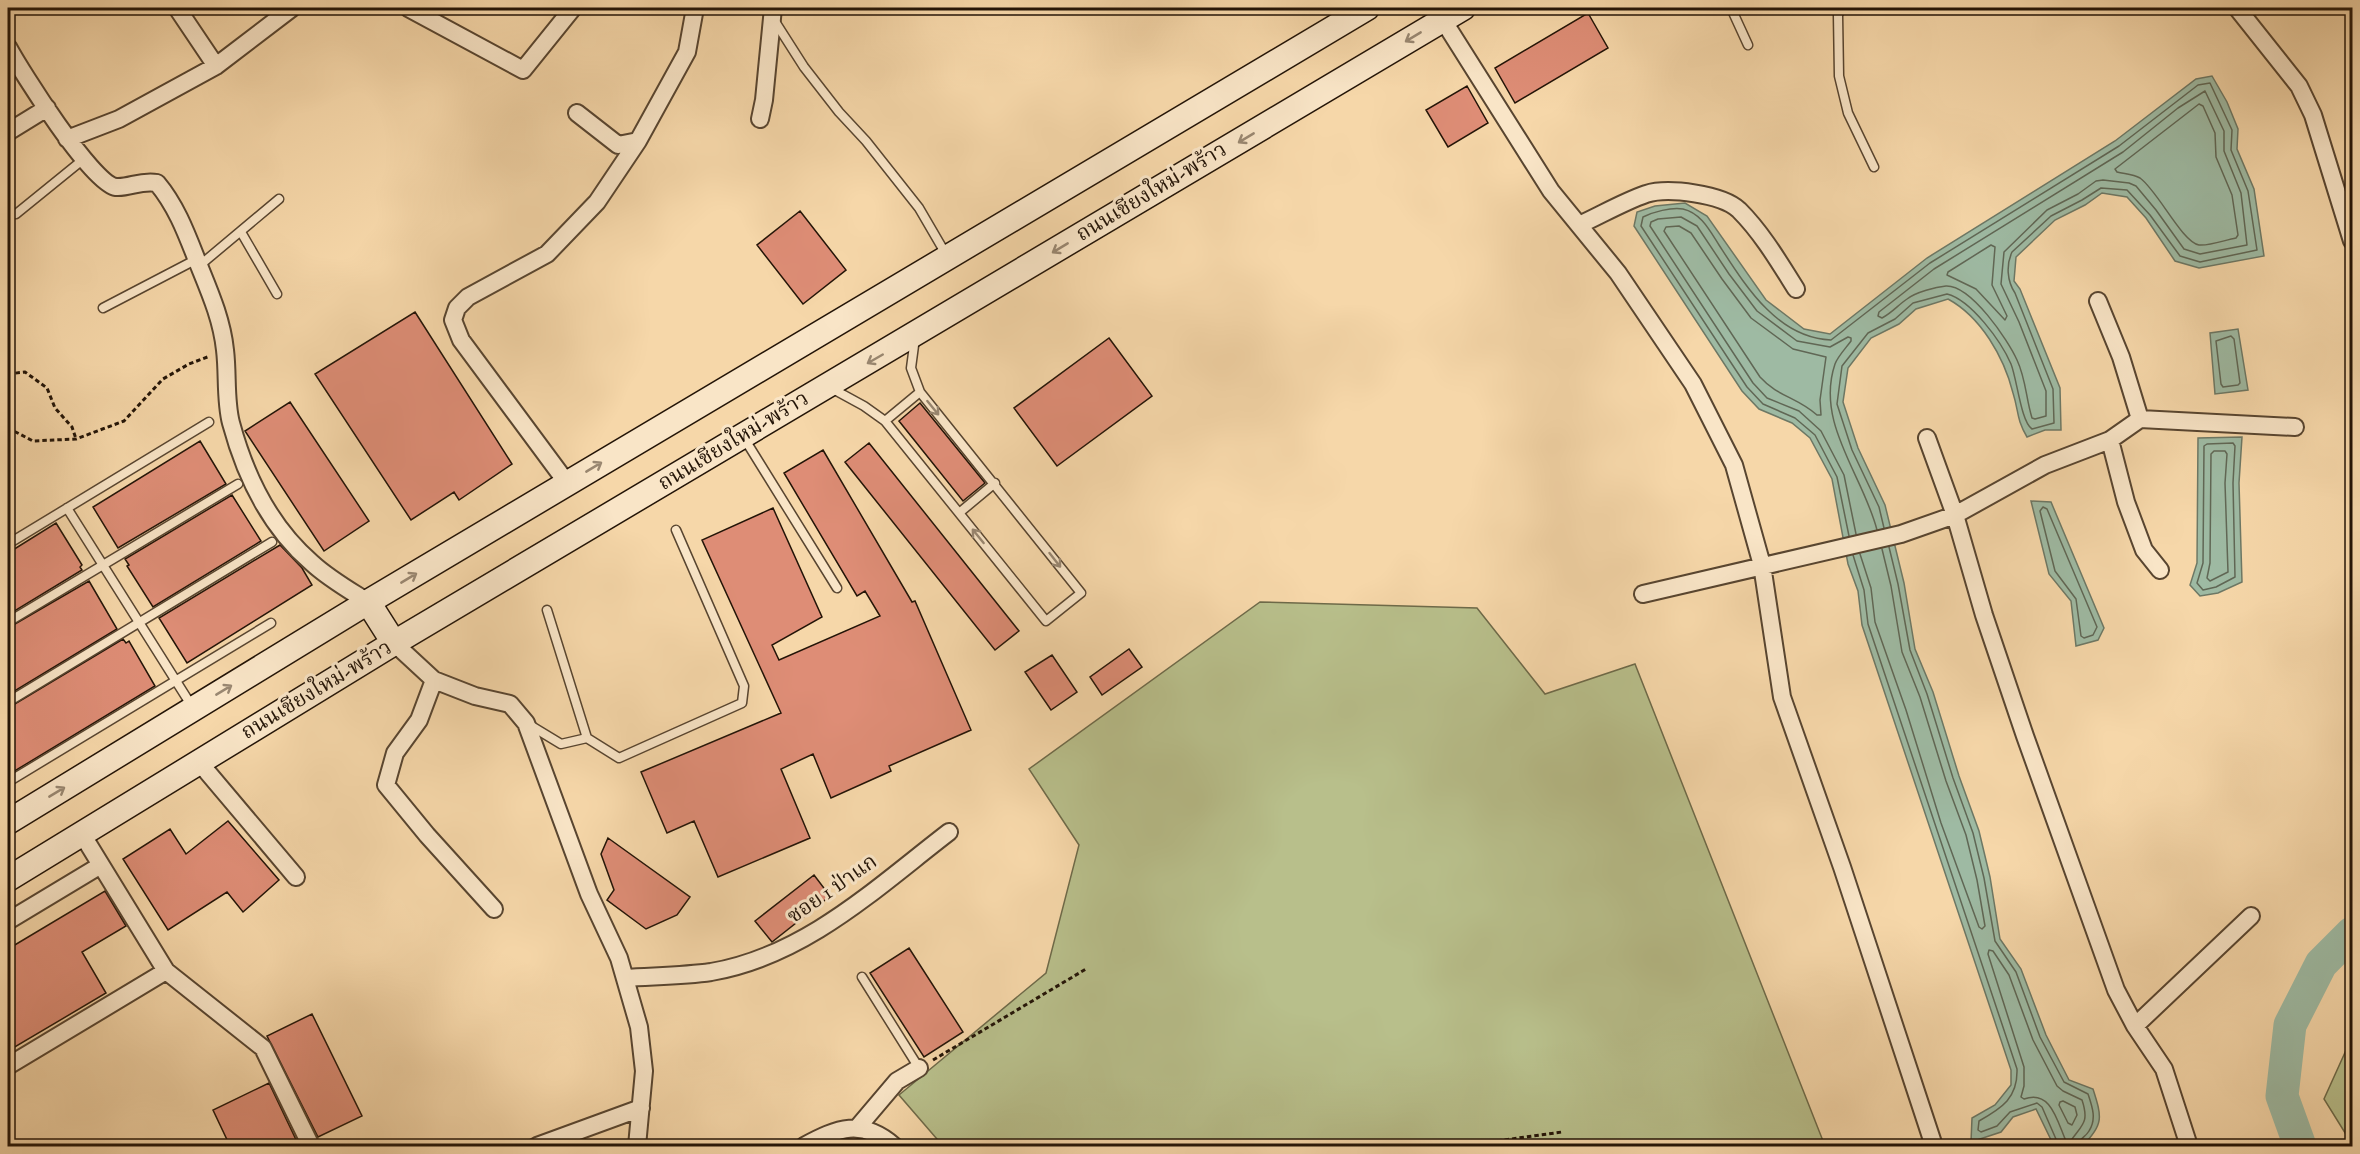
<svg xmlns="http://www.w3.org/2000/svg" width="2360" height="1154" font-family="'Sorts Mill Goudy','Noto Serif Thai',serif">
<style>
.green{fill:#b8bf8b;stroke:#6e6a49;stroke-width:1.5}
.water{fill:#9ebaa3;stroke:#6d7865;stroke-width:1.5}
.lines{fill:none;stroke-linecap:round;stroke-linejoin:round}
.shore{stroke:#606755;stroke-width:1.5}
.river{stroke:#9ebaa3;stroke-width:33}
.building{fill:#de8d76;stroke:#231407;stroke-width:1.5}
.lane-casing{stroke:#584530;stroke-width:11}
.street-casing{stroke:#584530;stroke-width:20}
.secondary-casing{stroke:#231407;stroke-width:27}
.path{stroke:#231407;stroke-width:3;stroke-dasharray:4.5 3;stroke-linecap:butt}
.lane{stroke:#f9e5c7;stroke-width:8}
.street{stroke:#f9e5c7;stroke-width:16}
.secondary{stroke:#f9e5c7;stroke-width:24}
.oneway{stroke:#998771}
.labels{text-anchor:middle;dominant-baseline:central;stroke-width:6;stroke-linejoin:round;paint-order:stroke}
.street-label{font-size:21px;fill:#231407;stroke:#f9e5c7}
</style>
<rect width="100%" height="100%" fill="#f6d7a9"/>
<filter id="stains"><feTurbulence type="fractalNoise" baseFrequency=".00333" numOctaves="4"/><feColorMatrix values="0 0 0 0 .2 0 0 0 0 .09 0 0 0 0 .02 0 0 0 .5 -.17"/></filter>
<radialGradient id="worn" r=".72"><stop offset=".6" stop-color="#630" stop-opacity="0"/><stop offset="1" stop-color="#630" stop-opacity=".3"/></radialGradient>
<path class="green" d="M1260 602 1477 608 1545 694 1635 664 1825 1146H943L899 1095 1046 973 1079 845 1029 769Z
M2352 1037V1144L2324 1099Z"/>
<path class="water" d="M2212 76 2227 102 2238 129 2237 149 2254 189 2264 256 2199 268 2175 261 2146 218 2127 197 2102 193 2085 205 2055 220 2016 257 2014 281 2020 289 2060 388 2061 430H2045L2027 437C2016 418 2019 412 2013 393 2004 357 1981 317 1948 299L1916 309 1899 324 1871 338 1848 368 1843 402 1858 448 1885 505 1904 583 1915 649 1933 692 1959 776 1979 831 1990 877 2000 939 2021 969 2046 1035 2069 1080 2093 1089C2102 1117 2104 1125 2082 1146H2054L2036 1109 2013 1117 2001 1132 1971 1142 1972 1118 1995 1105 2011 1085V1070L1862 625 1858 591 1848 564 1832 479 1810 438 1792 423 1759 409 1742 391 1634 226 1637 212 1655 206 1685 203 1707 216 1766 300 1804 329 1830 334 1927 258 2115 141 2196 79Z
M2238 329 2248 390 2215 394 2210 333Z
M2242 437 2239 483 2242 582 2218 593 2200 596 2190 585 2197 563 2198 438Z
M2031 501 2051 502 2104 628 2098 640 2076 646 2071 601 2049 574Z"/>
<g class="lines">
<path class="shore" d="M2205 91 2224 131V151L2241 193 2247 245 2200 254 2184 249 2156 210 2136 186 2129 183 2103 180 2096 181 2078 194 2047 210 2004 252 2001 284 2019 322 2046 391V416L2035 419 2032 418C2026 399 2026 379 2017 360 2008 340 1971 285 1946 286 1936 287 1916 292 1907 299 1898 305 1892 313 1882 318L1878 316 1879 312 1934 269 2123 152 2178 108Z
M2199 104 2203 106 2215 133 2216 157 2232 195 2238 235 2236 238C2225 240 2210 246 2199 245 2182 242 2158 191 2140 178 2133 174 2125 174 2117 172L2115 169Z
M1679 226 1691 233 1722 279 1751 318 1793 349 1826 357 1820 400 1821 415H1817C1797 397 1778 397 1760 377L1664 231 1666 227Z
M1991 245 1995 247 1992 285 2007 316 2005 320 1976 289 1947 275 1948 272Z
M2231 336 2234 339 2240 383 2238 385 2223 387 2221 384 2216 341Z
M2233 443 2235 446 2233 483 2235 577 2216 587 2203 590 2197 583 2203 563 2204 446 2207 444Z
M2214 451H2225L2227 454 2225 483 2228 572 2210 581 2207 578 2210 563 2211 454Z
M2043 507 2047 509 2097 627 2093 635 2084 638 2081 636 2076 599 2055 571 2040 511Z
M1856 534 1844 475 1821 431 1799 411 1767 398 1753 383 1650 226 1651 222 1658 219 1681 217 1697 226 1729 274 1757 311 1797 341 1830 347 1848 337 1851 338V341C1846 348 1838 356 1835 364 1815 423 1863 475 1877 530
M1849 536 1837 477 1815 435 1795 418 1763 404 1747 387 1641 226 1643 217C1653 212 1671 207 1683 209 1701 213 1710 231 1719 245 1745 285 1777 338 1831 340L1930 263 2119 146 2198 85 2210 83 2232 130 2231 150 2248 191 2257 250 2200 262 2180 256 2150 215 2127 190 2101 188 2082 200 2051 216 2012 252C2006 265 2007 281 2015 293L2053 389 2054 423 2032 429C2021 422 2017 379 2011 364 2001 341 1971 300 1947 294L1913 303 1895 319 1868 333 1842 366 1837 404 1852 450 1879 507 1884 528
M1889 547 1898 584 1910 650 1927 694 1953 778 1973 833 1984 878 1995 941 2016 972 2040 1037 2064 1082 2088 1094C2092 1106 2097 1119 2089 1131 2085 1138 2079 1138 2078 1146
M1860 554 1871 588 1875 622 1906 710 1941 823 1979 927 1982 929 1985 926 1977 880 1966 835 1946 781 1920 697 1902 652 1891 586 1882 549
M1853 555 1864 590 1868 624 2017 1069C2018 1098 2002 1108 1979 1121L1978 1130 1981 1132 1997 1126 2010 1112 2037 1103 2042 1107 2059 1146
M1989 950 1993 951 2009 975 2033 1040 2057 1086 2063 1091 2082 1100C2090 1124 2081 1125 2070 1142L2066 1141C2057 1121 2051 1089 2024 1099L2021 1097 2024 1086V1067L1988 954Z
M2060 1102 2063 1101 2075 1107 2077 1115 2072 1125 2068 1123 2059 1105Z"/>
<path class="river" d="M2300 1146 2282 1096 2290 1025 2321 964 2352 933"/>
</g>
<path class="building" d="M1588 13 1608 48 1515 103 1495 68Z
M1467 86 1488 123 1448 147 1426 110Z
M800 211 846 270 803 304 757 245Z
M415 312 512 464 459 500 454 492 411 520 315 374Z
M1109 338 1152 396 1057 466 1014 408Z
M290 402 369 521 324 551 245 431Z
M920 403 985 483 963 501 899 421Z
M200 441 226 484 118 548 93 507Z
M869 443 1019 631 995 650 845 462Z
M823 450 912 602 915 601 971 730 889 766 891 771 831 798 813 754 781 769 810 838 718 877 694 821 667 833 641 772 781 713 702 540 773 508 822 617 772 645 779 660 880 616 865 591 857 596 784 473Z
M232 495 261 541 153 607 127 566 129 565 125 559Z
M56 523 82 565 80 567 82 570 8 615V553Z
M280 545 302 568 312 585 187 663 159 618Z
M89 581 117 629 8 695V628Z
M123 639 126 643 129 641 155 686 13 772 8 763V708Z
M1129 649 1142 667 1102 695 1090 677Z
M1052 655 1077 692 1051 710 1025 672Z
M228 821 279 880 243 912 227 892 168 930 123 859 170 829 186 854Z
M608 838 690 897 677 915 646 929 607 900 614 890 601 854Z
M814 875 830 896 772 942 755 921Z
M105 891 126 926 82 952 106 993 8 1051V949Z
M909 948 963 1032 924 1057 870 973Z
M312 1014 362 1116 318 1137 267 1036Z
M269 1083 299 1146H230L213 1110Z"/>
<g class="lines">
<g class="lane-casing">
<path id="lane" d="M1731 8 1748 45
M1841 8 1838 15 1839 76 1848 113 1874 167
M774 20 804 67 839 112 866 141 919 208 947 256
M16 214 85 158
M241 232 277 294
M199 266 279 199
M103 308 197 259
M831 388 864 406 885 421 1046 621 1081 593 920 392 911 368 915 338
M885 421 920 392
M744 438 837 588
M67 508 193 708
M959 513 995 483
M8 544 209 422
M547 610 587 738
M8 622 238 484
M8 702 272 542
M528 724 561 744 587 738 619 758 742 703 744 686 676 530
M8 782 271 623
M862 977 919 1068"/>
</g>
<g class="street-casing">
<path id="street" d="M177 8 216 66
M408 8 523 70 573 8
M2237 8 2299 86 2313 115 2352 241
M1443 20 1551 191 1618 273 1693 384 1734 465 1762 565 1782 697 1842 867 1934 1146
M8 47C21 71 92 184 116 187 130 188 140 180 157 183 178 208 188 238 200 268 211 295 222 321 225 350 228 374 225 400 231 423 245 475 270 527 312 563 328 578 349 590 368 602
M577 113 618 145 638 141 687 52 695 8
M760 119 764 100 773 8
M8 132 47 108
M67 139 119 119 216 66 292 8
M1579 225C1601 215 1623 202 1646 194 1668 187 1722 194 1739 210 1762 233 1779 262 1796 289
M2098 301 2121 357 2140 419
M1927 438 1955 515 1984 615 2025 736 2116 990 2135 1026 2164 1069 2189 1146
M2110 440 2126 502 2144 550 2160 570
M567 483 461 340 453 320 457 308 468 297 547 254 597 202 638 141
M1643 594 1901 534 1955 515 2045 465 2110 440 2140 419 2295 427
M394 643 434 680 475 696 510 704 526 723 589 894 619 958 639 1027 644 1071 637 1146
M434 680 419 720 395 753 386 785 427 835 494 909
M199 762 296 877
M82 834 166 971 263 1048 311 1146
M8 921 101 865
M625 978C653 976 683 976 711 972 805 956 876 888 949 832
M2135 1026 2251 916
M8 1066 166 971
M858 1127 897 1081 919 1068
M537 1146 641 1108
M804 1146C837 1128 862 1118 894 1146"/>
</g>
<g class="secondary-casing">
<path id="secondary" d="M368 602 394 643
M8 822 368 602 1367 8
M8 879 394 643 1463 8"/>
</g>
<path class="path" d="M8 374 25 372 47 388 55 408 72 427 76 439
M8 428 33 441 76 439 124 421 163 379 189 364 210 356
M933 1060 1086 969
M1460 1146 1562 1132"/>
<use href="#lane" class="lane"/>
<use href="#street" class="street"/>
<use href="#secondary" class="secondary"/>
</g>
<defs><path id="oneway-shaft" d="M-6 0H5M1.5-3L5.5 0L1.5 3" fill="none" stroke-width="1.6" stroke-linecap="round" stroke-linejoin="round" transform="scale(1.5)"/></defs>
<g class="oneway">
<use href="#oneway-shaft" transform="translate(1413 37) rotate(149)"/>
<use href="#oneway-shaft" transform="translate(1246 138) rotate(149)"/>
<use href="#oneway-shaft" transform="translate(1060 248) rotate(149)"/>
<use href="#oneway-shaft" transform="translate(875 359) rotate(150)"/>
<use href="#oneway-shaft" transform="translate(933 408) rotate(51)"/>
<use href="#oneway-shaft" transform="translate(594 467) rotate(-31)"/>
<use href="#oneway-shaft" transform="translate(978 536) rotate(-129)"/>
<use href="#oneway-shaft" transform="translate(1055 560) rotate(52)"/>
<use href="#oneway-shaft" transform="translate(409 578) rotate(-31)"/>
<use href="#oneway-shaft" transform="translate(224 690) rotate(-31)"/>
<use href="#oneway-shaft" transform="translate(57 792) rotate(-31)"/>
</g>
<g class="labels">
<g class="street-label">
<text transform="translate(1152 193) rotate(-31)">ถนนเชียงใหม่-พร้าว</text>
<text transform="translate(734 442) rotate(-31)">ถนนเชียงใหม่-พร้าว</text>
<text transform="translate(317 691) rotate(-31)">ถนนเชียงใหม่-พร้าว</text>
<text transform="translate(833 890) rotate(-35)">ซอย 1 ป่าแก</text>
</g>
</g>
<rect width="2360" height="1154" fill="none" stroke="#f6d7a9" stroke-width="30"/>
<rect x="9" y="9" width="2342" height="1136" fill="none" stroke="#231407" stroke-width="3"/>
<rect x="15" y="15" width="2330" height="1124" fill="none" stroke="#231407" stroke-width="1.5"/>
<rect width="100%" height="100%" filter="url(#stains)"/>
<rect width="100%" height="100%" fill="url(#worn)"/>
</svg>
